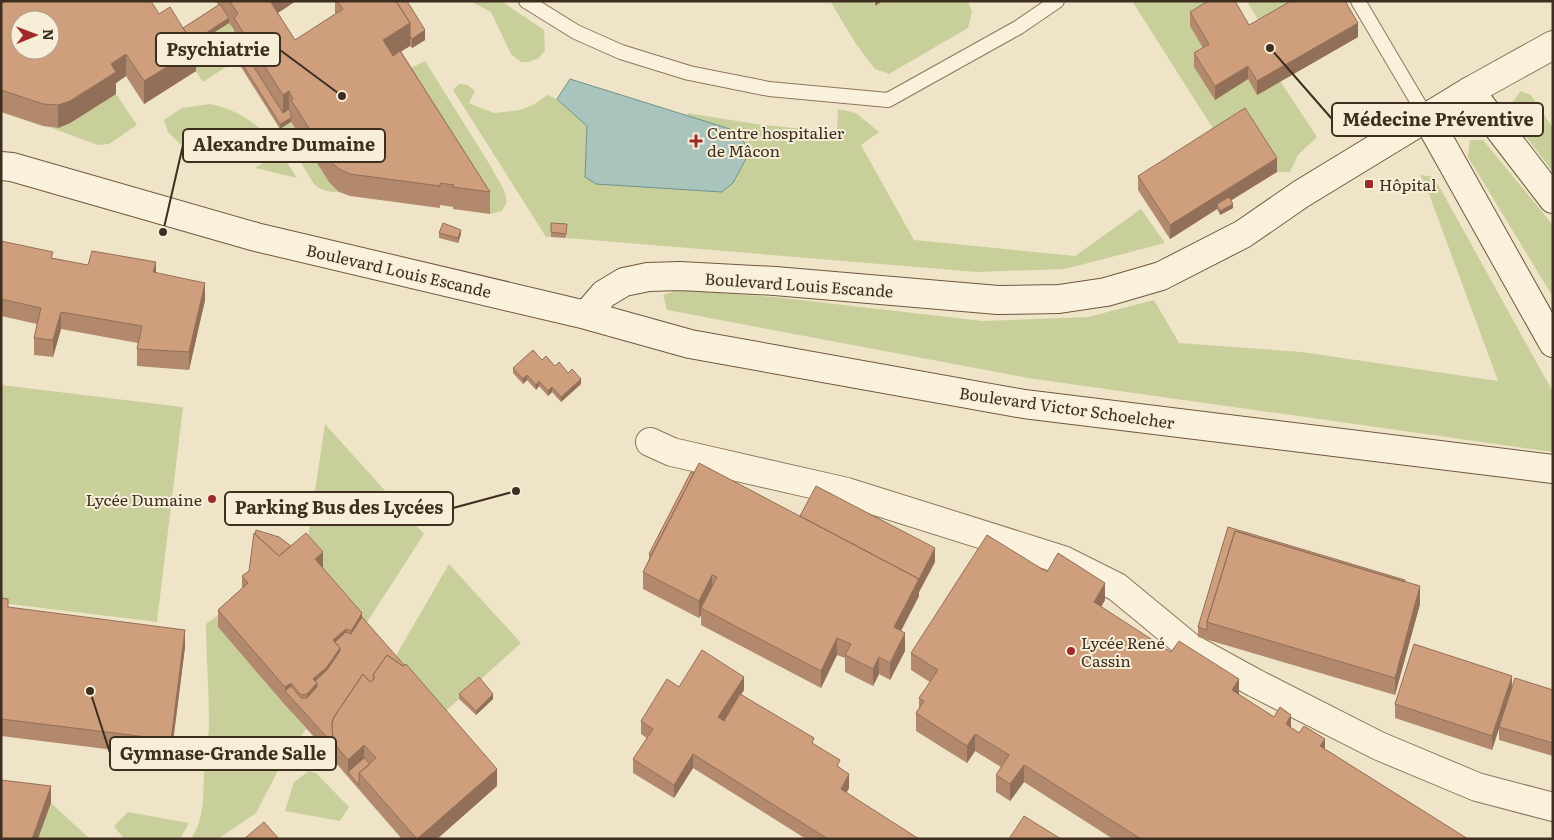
<svg xmlns="http://www.w3.org/2000/svg" width="1554" height="840" font-family="Literata,serif">
<style>
.green{fill:#c9cf9b}
.water{fill:#a9c4bc;stroke:#6f938a}
.lines{fill:none;stroke-linecap:round;stroke-linejoin:round}
.lane-casing{stroke:#8d765c;stroke-width:16}
.street-casing{stroke:#8d765c;stroke-width:30}
.secondary-casing{stroke:#6f573f;stroke-width:30}
.lane{stroke:#faf1dc;stroke-width:14}
.street{stroke:#faf1dc;stroke-width:28}
.secondary{stroke:#faf1dc;stroke-width:28}
.wall{fill:#b2896c}
.shaded-wall{fill:#916f58}
.building{fill:#cf9f7d;stroke:#916f58;fill-rule:evenodd}
.poi-dot{fill:#9e2a2b;stroke:#f7eed8;stroke-width:2}
.labels{text-anchor:middle;dominant-baseline:central;stroke-width:4;stroke-linejoin:round;paint-order:stroke}
.poi-label{font-size:16px;fill:#3d2e20;stroke:#f7eed8;text-anchor:start}
.street-label{font-size:16px;fill:#3d2e20;stroke:#f7eed8}
.leader{fill:none;stroke:#3d2e20;stroke-width:2}
.callout-dot{fill:#3d2e20;stroke:#f7eed8;stroke-width:2}
.callout{fill:#f7eed8;stroke:#3d2e20;stroke-width:2}
.callout-label{font-size:18px;text-anchor:middle;font-weight:bold;fill:#3d2e20}
</style>
<rect width="100%" height="100%" fill="#f0e4c8"/>
<path class="green" d="M470 1H501L544 30 545 50 539 58 529 62H521L511 54 491 12Z
M830 1H872L875 6 883 1H968L972 12 968 28 889 74 875 69 856 44Z
M1132 1H1226L1209 58 1215 100 1248 79 1257 94 1280 81 1317 137 1298 155 1290 172H1277L1245 122 1219 138Z
M1247 1H1314L1264 30Z
M229 23 237 36 217 50 226 67 203 82 183 52Z
M425 61 490 165 504 190 507 202 502 211 490 214 400 73Z
M459 84 467 85 475 91 469 103 494 113 520 110 535 104 547 95 557 99 587 126 585 177 733 183 749 153C737 126 715 125 689 117L687 113 763 125 837 132 838 109 856 113 879 132 861 145 914 240 1075 256 1141 209 1165 243 1065 269 977 272 567 238V229L551 228V237H546L453 90Z
M1521 91 1531 95 1553 128V172L1514 121 1511 104Z
M116 94 137 125 109 144 98 145 49 127 58 128Z
M210 104C236 109 254 122 273 140L267 151 252 158 231 163 199 156 183 147 168 132 164 120 182 108Z
M291 123 339 192C328 192 322 191 314 184L280 129Z
M1470 140H1483L1553 225V297L1468 157Z
M280 152 297 178 255 168Z
M1420 175 1434 177 1553 392V452L1028 378 667 310 663 295 678 290 774 297 983 321 1088 317 1154 300 1179 343 1302 352 1498 381 1426 186Z
M1 385 183 407 157 622 1 603Z
M325 424 424 534 362 630 306 550Z
M449 564 521 643 438 718 391 664Z
M225 610 218 627 306 729 282 763 256 813 218 839H191C206 817 203 790 204 765 205 751 209 737 209 723 209 690 206 657 206 624Z
M309 771 316 773 349 807 340 821 285 811 294 782Z
M51 803 90 839H38Z
M128 812 189 823 180 839H124L114 826Z"/>
<path class="water" d="M570 79 730 129 744 142 749 153 733 183 722 192 596 184 585 177 587 126 557 99Z"/>
<g class="lines">
<g class="lane-casing">
<path id="lane" d="M526 1 576 32 621 52 689 73 769 89 888 100 1019 27 1057 1
M1358 1 1427 118"/>
</g>
<g class="street-casing">
<path id="street" d="M1470 91 1553 45
M650 442 672 452 847 492 1063 560 1117 587 1191 648 1255 683 1379 746 1477 787 1553 807"/>
</g>
<g class="secondary-casing">
<path id="secondary" d="M1427 118 1553 343
M1 166 12 167 256 237 586 315 604 294 624 282 648 277 680 276 775 281 998 300 1059 299 1106 292 1161 276 1243 234 1301 194 1470 91 1553 199
M586 315 690 344 1024 404 1553 469"/>
</g>
<use href="#lane" class="lane"/>
<use href="#street" class="street"/>
<use href="#secondary" class="secondary"/>
</g>
<path class="wall" d="M216 1H296L278 13 295 40 335 14V1H407L425 40 412 48 410 46 401 51 490 192V214L453 209V207L440 205V208L350 196 339 192 329 182 291 122 280 129 226 43V38L234 36V30L229 23 194 45 196 71 144 104 126 76 116 83V94L70 123 58 128 43 126 1 112V4L159 14 183 28 218 5Z
M1190 12 1249 25 1358 37 1257 95 1248 79 1215 100 1194 67V53L1203 48 1190 26Z
M1277 172 1231 200 1233 208 1220 215 1217 209 1170 239 1138 190V176Z
M551 223 567 229 566 238 551 237Z
M439 233 461 234 458 243 439 238Z
M1 241 53 258 88 265 156 273 205 300 189 370 137 366V349L138 343 61 329 53 357 34 355V338L37 324 1 316Z
M555 366 568 373 581 384 561 402 552 392 548 396 539 386 536 390 527 380 523 384 513 373V368Z
M800 516 935 562 919 592V596L901 631 905 651 890 680 879 674 873 686 845 672V658L837 655 821 688 701 625V615L699 618 643 589V572L649 559V554Z
M1228 527 1405 582 1420 604 1395 695 1198 637V627Z
M255 534 291 546 323 568 497 786 437 839H402L348 777 337 764 336 761 285 705 218 627V610L242 588V576L249 571Z
M1047 572 1105 600 1101 607 1171 652 1468 839H1113L1024 782 1010 801 996 792V775L1001 767 975 751 967 763 916 731V713L919 708V698L930 682 911 670V653Z
M1 598 8 607 185 647 171 757 1 736Z
M679 687 744 690 741 694 814 744 840 768 849 788 846 793 919 839H806L693 768 674 798 633 773V759L647 738 641 734V721Z
M1512 687 1553 690V756L1499 740V728L1492 750 1395 718V704Z
M459 694 493 699 476 715 459 699Z"/>
<path class="shaded-wall" d="M268 1H296L268 19Z
M875 1H883L875 6Z
M229 18V23L183 52V47Z
M410 23V46L383 63V40Z
M1358 23V37L1257 95V81Z
M425 30V40L412 48V39Z
M196 49V71L144 104V81Z
M126 54V76L116 83V94L70 123 58 128V105L111 64Z
M1248 66V79L1215 100V86Z
M289 91V113L283 118V95Z
M291 118V122L280 129V124Z
M1277 158V172L1219 208 1217 204V209L1170 239V225Z
M1233 204V208L1220 215V211Z
M461 230V234L458 243V238Z
M156 262V280L153 272Z
M205 283V300L189 370V352Z
M61 312V329L53 357V340Z
M527 375V380L523 384V379Z
M581 379V384L561 402V397Z
M539 381V386L536 390V385Z
M552 387V392L548 396V391Z
M935 548V562L919 592V596L894 644V627Z
M323 552V569L315 559Z
M712 575V592L701 608V615L699 618V601Z
M1105 583V600L1094 619V602Z
M1420 586V604L1395 695V678Z
M362 613V630L351 648V631Z
M346 629V646L307 712V694L313 679 333 640Z
M185 630V647L171 757V740Z
M905 633V651L890 680V663Z
M837 638V655L821 688V671Z
M879 657V674L873 686V669Z
M1512 676V689L1492 750V736Z
M744 677V690L718 730V717Z
M1239 679V696L1232 690Z
M291 683V697L285 691V687Z
M493 694V699L476 715V711Z
M1291 715V732L1286 724Z
M975 734V751L967 763V746Z
M1325 739V756L1320 746Z
M364 745V763L348 772V760Z
M693 754V768L674 798V785Z
M1024 765V782L1010 801V784Z
M497 769V786L437 839H417Z
M849 774V788L841 803V789Z
M51 786V803L38 839H32Z"/>
<path class="building" d="M6 1H151L159 14 170 7 196 49 144 81 126 54 111 64 116 72 70 101 58 105 43 104 1 90V4ZM20 20H50V50H20Z
M230 1H270L295 40 343 9 337 1H396L410 23 383 40 393 56 400 51 490 192 453 187 454 185 440 183V186L350 174 339 169 329 160 291 100 293 99 289 91 283 95 234 18 238 14Z
M396 1H407L425 30 412 39 410 36V23Z
M1208 1H1235L1249 25 1291 1H1345L1358 23 1257 81 1248 66 1215 86 1194 53 1209 44 1190 12Z
M220 4 229 18 192 42 183 28Z
M233 34 283 113 289 109 291 113V118L280 124 226 38Z
M1245 108 1277 158 1170 225 1138 176Z
M1229 197 1233 204 1220 211 1217 204Z
M443 223 461 230 458 238 439 233Z
M551 223 567 224 566 234 551 232Z
M1 241 53 252 51 258 88 265 92 251 156 262 153 272 205 283 189 352 137 349 142 326 61 312 53 340 34 338 41 308 1 299Z
M533 350 542 360 546 356 555 366 559 362 568 373 572 369 581 379 561 397 552 387 548 391 539 381 536 385 527 375 523 379 513 368Z
M699 463 919 579 894 627 905 633 890 663 879 657 873 669 845 655 851 644 837 638 821 671 701 608 717 577 712 575 699 601 643 572Z
M691 472 694 473 651 555 649 554Z
M816 486 935 548 918 581 919 579 800 516Z
M1228 527 1405 580V582L1235 531 1207 622V630L1198 627Z
M256 530 279 537 291 546 279 556 255 534Z
M1235 531 1420 586 1395 678 1207 622Z
M254 533 279 556 306 533 323 552 315 559 362 613 351 631 346 629 333 640 340 648 327 667 313 679 317 683 307 694 301 695 291 683 285 687 218 610 248 583 242 576 249 571Z
M987 535 1047 572 1058 553 1105 583 1094 602 1171 652 1179 641 1239 679 1232 690 1274 717 1280 707 1291 715 1286 724 1299 733 1304 726 1325 739 1320 746 1468 839H1141L1024 765 1010 784 996 775 1009 755 975 734 967 746 916 713 924 701 919 698 938 670 911 653Z
M1 598 8 599V607L185 630 171 740 1 719Z
M362 617 404 665 403 666 387 655 373 675 374 679 370 682 363 674 334 717 332 723 333 744 285 691 291 686 301 698H307L317 687V683L315 681 327 670 340 651V648L335 642 346 632 351 634Z
M1414 644 1512 676 1492 736 1395 704Z
M702 650 744 677 718 717 724 721 740 694 814 738 812 743 840 760 837 766 849 774 841 789 919 839H828L693 754 674 785 633 759 653 729 641 721 667 679 679 687Z
M387 655 403 666 406 664 497 769 417 839 359 773 376 758 364 745 348 760 337 747 333 738 332 723 334 717 363 674 370 682 375 677 373 675Z
M479 677 493 694 476 711 459 694Z
M1515 678 1553 690V743L1499 727Z
M364 758 370 764 359 773V785L348 772Z
M1 780 51 786 32 839H1Z
M1024 816 1061 839H1009Z
M264 822 279 839H244Z"/>
<g class="poi-dot">
<path d="M693.5 133.5h5v5h5v5h-5v5h-5v-5h-5v-5h5z"/>
<rect x="1364" y="179" width="10" height="10" rx="2.5"/>
<circle cx="212" cy="499" r="5"/>
<circle cx="1071" cy="651" r="5"/>
</g>
<g class="labels">
<g class="poi-label">
<text x="707" y="132">Centre hospitalier<tspan x="707" dy="18">de Mâcon</tspan></text>
<text x="1379" y="184">Hôpital</text>
<text x="202" y="499" text-anchor="end">Lycée Dumaine</text>
<text x="1081" y="642">Lycée René<tspan x="1081" dy="18">Cassin</tspan></text>
</g>
<g class="street-label">
<text transform="translate(399 270) rotate(13)">Boulevard Louis Escande</text>
<text transform="translate(799 284) rotate(4)">Boulevard Louis Escande</text>
<text transform="translate(1067 407) rotate(8)">Boulevard Victor Schoelcher</text>
</g>
</g>
<path class="leader" d="M342 96L280 50M1270 48L1332 119M163 232L183 145M516 491L453 508M90 691L110 753"/>
<g class="callout-dot">
<circle cx="342" cy="96" r="5"/>
<circle cx="1270" cy="48" r="5"/>
<circle cx="163" cy="232" r="5"/>
<circle cx="516" cy="491" r="5"/>
<circle cx="90" cy="691" r="5"/>
</g>
<g class="callout">
<rect x="156" y="33" width="124" height="33" rx="5"/>
<rect x="1332" y="103" width="211" height="33" rx="5"/>
<rect x="183" y="129" width="202" height="33" rx="5"/>
<rect x="225" y="492" width="228" height="33" rx="5"/>
<rect x="110" y="737" width="226" height="33" rx="5"/>
</g>
<g class="callout-label">
<text x="218" y="56">Psychiatrie</text>
<text x="1438" y="126">Médecine Préventive</text>
<text x="284" y="151">Alexandre Dumaine</text>
<text x="339" y="514">Parking Bus des Lycées</text>
<text x="223" y="760">Gymnase-Grande Salle</text>
</g>
<rect width="1554" height="840" fill="none" stroke="#3d2e20" stroke-width="5"/>
<g transform="translate(35 35) rotate(89)"><circle r="24" fill="#f7eed8" stroke="#ada18e"/>
<path d="M0-4L9 19L0 12L-9 19Z" fill="#9e2a2b"/>
<text y="-8" font-size="14" font-weight="bold" text-anchor="middle" fill="#3d2e20">N</text>
</g>
</svg>
